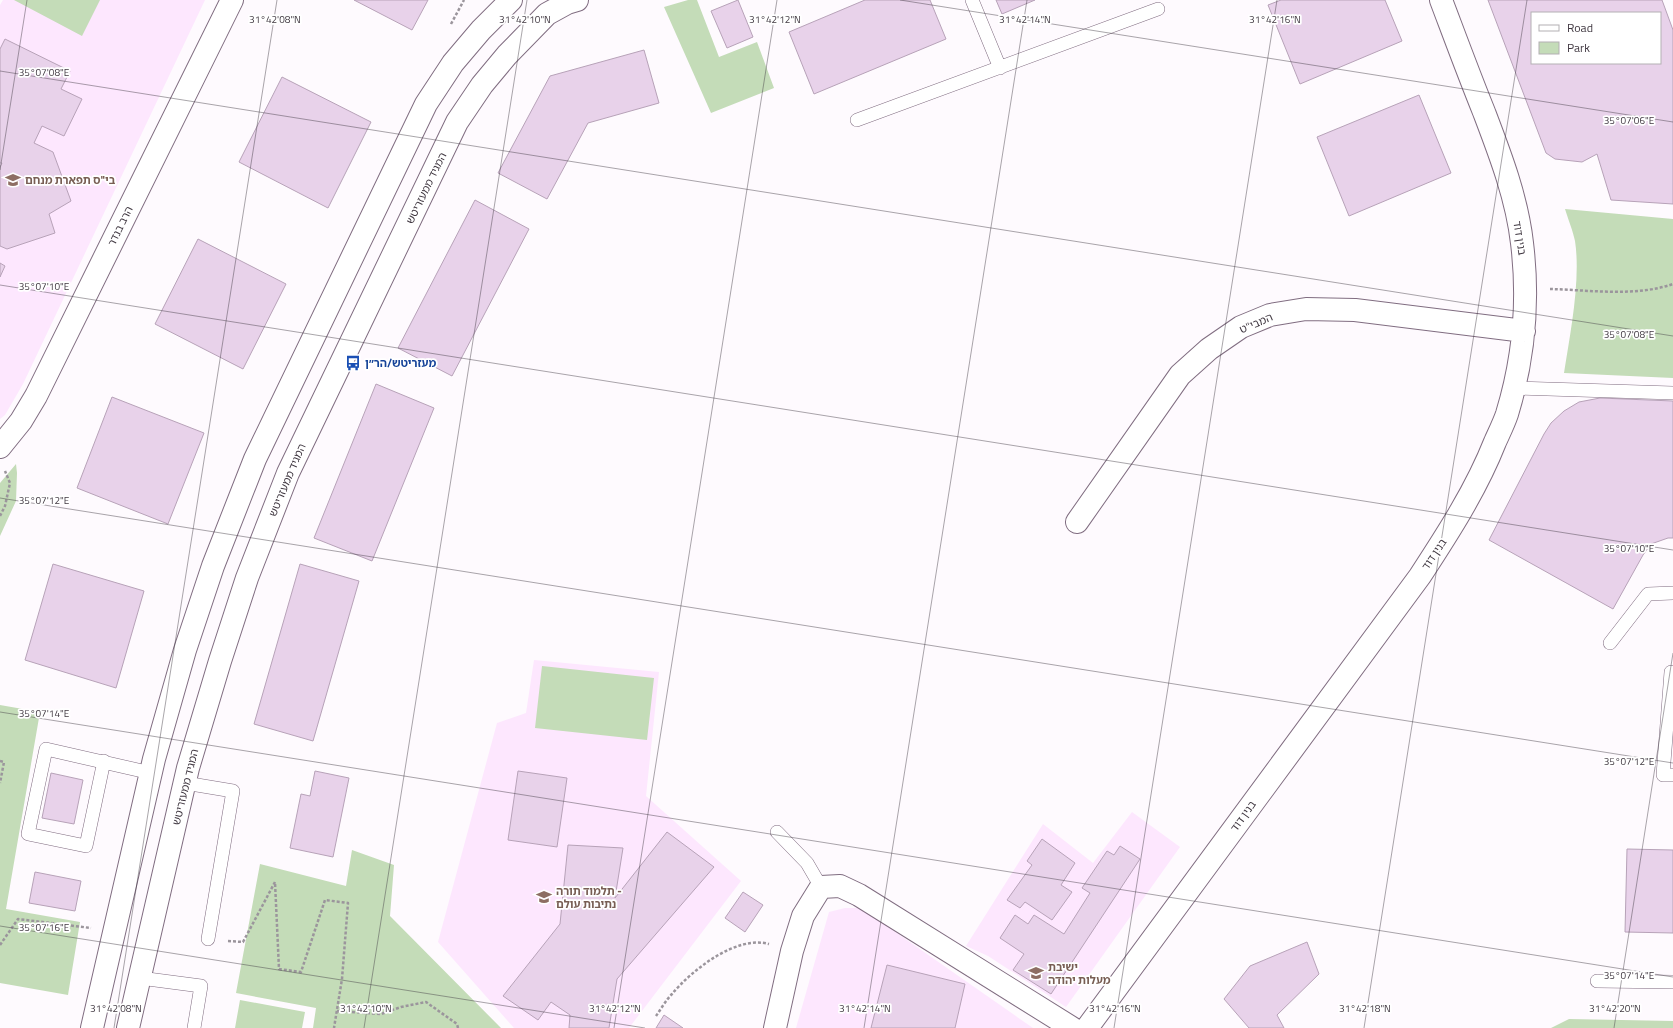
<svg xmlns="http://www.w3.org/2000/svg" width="1673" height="1028" font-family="'Titillium Web','Noto Sans Hebrew',sans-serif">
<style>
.built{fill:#fde7fe}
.green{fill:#c4dcb8}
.building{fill:#e8d2ea;stroke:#b7a2b8;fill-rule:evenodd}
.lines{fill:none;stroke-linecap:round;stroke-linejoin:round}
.service-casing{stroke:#806d81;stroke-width:14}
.minor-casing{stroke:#806d81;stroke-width:24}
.tertiary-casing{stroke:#806d81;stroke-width:24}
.path{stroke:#9b959c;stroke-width:2.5;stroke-dasharray:3 2;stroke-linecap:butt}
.service{stroke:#fff;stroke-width:13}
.minor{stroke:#fff;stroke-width:22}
.tertiary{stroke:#fff;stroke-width:22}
.ticks{fill:none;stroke:#413942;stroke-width:1;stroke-opacity:0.45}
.labels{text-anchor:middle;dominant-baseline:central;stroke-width:3.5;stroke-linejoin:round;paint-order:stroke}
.education-label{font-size:11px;font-weight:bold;fill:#785e54;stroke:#fff;text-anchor:start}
.street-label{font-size:11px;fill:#413942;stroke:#fff}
.transit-label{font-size:11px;font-weight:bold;fill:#164399;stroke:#fff;text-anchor:start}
.ticks-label{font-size:10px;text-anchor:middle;fill:#413942;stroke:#fff;stroke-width:3.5;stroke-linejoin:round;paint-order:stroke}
</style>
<rect width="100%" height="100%" fill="#fefafe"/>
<path class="built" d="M3 0H205L23 384 5 415 0 419V5Z
M534 660 659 672 646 796 741 881 629 1028H514L438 942 497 723 526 713Z
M1132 812 1180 847 1066 1007 988 956 966 946 1043 824 1093 863Z
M845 908H861L1033 1028H796L829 912Z"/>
<path class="green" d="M14 0H100L82 36Z
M688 0H697L719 57 757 42 774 88 711 113 664 7Z
M1565 209 1673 219V378L1564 373C1570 334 1581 280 1575 241 1573 231 1568 219 1565 209Z
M16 464 17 473 16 501 0 536V483Z
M542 666 654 678 647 740 535 728Z
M0 705 40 712 6 909 80 922 68 995 0 983Z
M352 850 394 865 390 916 501 1028H313L316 1008 236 993 260 864 346 886Z
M240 1000 305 1012 302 1028H235Z
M1569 1019 1673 1021V1028H1551Z"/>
<path class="building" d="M354 0H428L412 30Z
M738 0 753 37 727 48 711 11Z
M865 0H930L946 39 814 94 789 32Z
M996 0H1035L1002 14Z
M1281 0H1385L1402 41 1300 84 1268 5Z
M1488 0H1662L1673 30V204L1611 200 1597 154 1582 162 1555 159 1546 153ZM1532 13H1660V63H1532Z
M5 39 70 71 61 89 82 99 64 136 42 126 34 143 53 152 71 201 49 214 55 233 7 249 0 246V167L2 163H0V49Z
M644 50 659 103 588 123 547 199 498 173 550 76Z
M282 77 371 122 328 208 239 162Z
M1419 95 1451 173 1349 216 1317 137Z
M475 200 529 229 452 376 398 348Z
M198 239 286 284 243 369 155 324Z
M0 263 5 266 0 277Z
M376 384 434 408 372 561 314 538Z
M112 397 204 433 168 524 77 488Z
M1600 398 1673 401V538H1668L1651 544 1643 555 1613 609 1489 540 1544 434 1551 423 1564 411 1579 402Z
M53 564 144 591 116 688 25 660Z
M300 564 359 581 313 741 254 724Z
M315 771 349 778 333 857 290 848 301 794 310 796Z
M518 771 567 778 557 847 508 840Z
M51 773 83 780 74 824 42 818Z
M667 832 714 867 617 979 609 1028H569L570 1015 551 1002 538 1020 503 996 560 924 568 845 623 848 615 898Z
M1042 839 1075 863 1061 885 1072 892 1052 920 1025 902 1020 908 1007 900 1032 865 1027 861Z
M1120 846 1140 859 1051 994 1013 970 1024 954 1000 938 1015 915 1028 924 1034 915 1064 934 1090 893 1082 888 1107 851 1114 855Z
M1627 849 1673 850V933L1625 932Z
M35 872 81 881 75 911 29 903Z
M743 892 763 905 745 932 725 918Z
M1307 942 1319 974 1277 1015 1284 1028H1249L1224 999 1250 966Z
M887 965 965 984 955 1028H871Z
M664 1015 683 1028H656Z"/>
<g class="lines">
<g class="service-casing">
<path id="service" d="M972 0 1000 68
M857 120 1158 9
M1514 388 1673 393
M1610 643 1648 594 1673 593
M1671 672 1663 775H1673
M104 761 86 846 28 834 46 749 151 773
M185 783 233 791 208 939
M777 832 807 863 821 887
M140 978 201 986 194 1028
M1597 981 1673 982"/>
</g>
<g class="minor-casing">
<path id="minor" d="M0 447 21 421 36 396 232 0
M1077 522 1180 375 1209 349 1241 327 1270 315 1306 309 1355 310 1524 331
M775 1028 792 951 803 916 821 887 840 886 859 895 1072 1028
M1087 1028 1420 576C1448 533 1476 490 1495 442 1499 433 1504 423 1507 414 1524 358 1529 300 1522 243 1517 198 1500 154 1484 112 1469 75 1455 37 1441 0"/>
</g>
<g class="tertiary-casing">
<path id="tertiary" d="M92 1028 154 759 185 650 213 566 255 459 426 104 453 63 481 30 511 0
M128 1028 188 768 220 661 247 578 288 473 457 122 482 85 507 55 547 14 567 3 577 0"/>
</g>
<path class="path" d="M451 24 464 0
M1550 289C1589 290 1636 297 1673 284
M0 516 5 506 10 483 5 471
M0 761 4 762 0 783
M228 941 243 942 275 882 279 969 301 972 325 900 348 903 342 979 334 1028
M0 945 18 919 91 928
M337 1011 381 1014 401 1007 426 1002 457 1024 458 1028
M656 1016C661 1009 666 1000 672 994 692 970 736 935 769 944"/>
<use href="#service" class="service"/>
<use href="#minor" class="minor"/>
<use href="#tertiary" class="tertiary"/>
</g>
<path class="ticks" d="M900 0 1673 122M0 71 1673 336M0 170 27 0M0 285 1673 550M0 498 1673 763M0 712 1673 977M0 926 645 1028M114 1028 277 0M364 1028 527 0M614 1028 777 0M864 1028 1027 0M1114 1028 1277 0M1364 1028 1527 0M1614 1028 1673 653"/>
<defs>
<g id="school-bare" transform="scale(1.2)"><path d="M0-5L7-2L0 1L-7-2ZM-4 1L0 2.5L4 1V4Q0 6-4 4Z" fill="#8d6e63" stroke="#fff" stroke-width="2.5" paint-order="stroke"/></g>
<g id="bus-bare" transform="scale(1.2)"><path d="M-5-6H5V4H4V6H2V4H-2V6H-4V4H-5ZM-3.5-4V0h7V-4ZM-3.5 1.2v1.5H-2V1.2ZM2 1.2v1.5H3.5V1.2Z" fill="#1a4fb4" stroke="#fff" stroke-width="2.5" paint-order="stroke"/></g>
</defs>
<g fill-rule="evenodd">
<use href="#school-bare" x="13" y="180"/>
<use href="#bus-bare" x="353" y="363"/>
<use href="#school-bare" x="544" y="897"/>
<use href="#school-bare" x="1036" y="973"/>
</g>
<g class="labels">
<g class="education-label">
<text x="25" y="180">בי"ס תפארת מנחם</text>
<text x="556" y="891">תלמוד תורה -<tspan x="556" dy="13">נתיבות עולם</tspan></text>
<text x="1048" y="967">ישיבת<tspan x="1048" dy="13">מעלות יהודה</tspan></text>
</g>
<g class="street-label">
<text transform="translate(426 188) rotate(-64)">המגיד ממעזריטש</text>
<text transform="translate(120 226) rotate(-64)">הרב בנדר</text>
<text transform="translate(1520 238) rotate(81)">בנין דוד</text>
<text transform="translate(1256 323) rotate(-23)">המבי"ט</text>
<text transform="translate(287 480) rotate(-67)">המגיד ממעזריטש</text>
<text transform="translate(1434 554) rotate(-56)">בנין דוד</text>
<text transform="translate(185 787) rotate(-76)">המגיד ממעזריטש</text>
<text transform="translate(1243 816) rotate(-54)">בנין דוד</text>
</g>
<g class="transit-label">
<text x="365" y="363">מעזריטש/הר״ן</text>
</g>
</g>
<g class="ticks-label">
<text x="275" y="23">31°42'08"N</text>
<text x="525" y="23">31°42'10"N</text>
<text x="775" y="23">31°42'12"N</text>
<text x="1025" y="23">31°42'14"N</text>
<text x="1275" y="23">31°42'16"N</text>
<text x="44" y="76">35°07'08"E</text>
<text x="1629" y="124">35°07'06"E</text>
<text x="44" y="290">35°07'10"E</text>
<text x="1629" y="338">35°07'08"E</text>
<text x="44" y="504">35°07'12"E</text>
<text x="1629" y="552">35°07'10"E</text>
<text x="44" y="717">35°07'14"E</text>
<text x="1629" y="765">35°07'12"E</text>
<text x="44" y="931">35°07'16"E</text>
<text x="1629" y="979">35°07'14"E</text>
<text x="116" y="1012">31°42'08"N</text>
<text x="366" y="1012">31°42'10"N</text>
<text x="615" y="1012">31°42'12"N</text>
<text x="865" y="1012">31°42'14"N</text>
<text x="1115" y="1012">31°42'16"N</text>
<text x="1365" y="1012">31°42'18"N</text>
<text x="1615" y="1012">31°42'20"N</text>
</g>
<rect x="1531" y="12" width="130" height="52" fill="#ffffff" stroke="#b3b0b3"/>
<rect x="1539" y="25" width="20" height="6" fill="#ffffff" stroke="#b3b0b3"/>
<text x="1567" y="32" font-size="12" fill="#413942">Road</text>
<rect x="1539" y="42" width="20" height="12" fill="#c4dcb8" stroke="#b3b0b3"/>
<text x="1567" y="52" font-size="12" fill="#413942">Park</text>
</svg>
